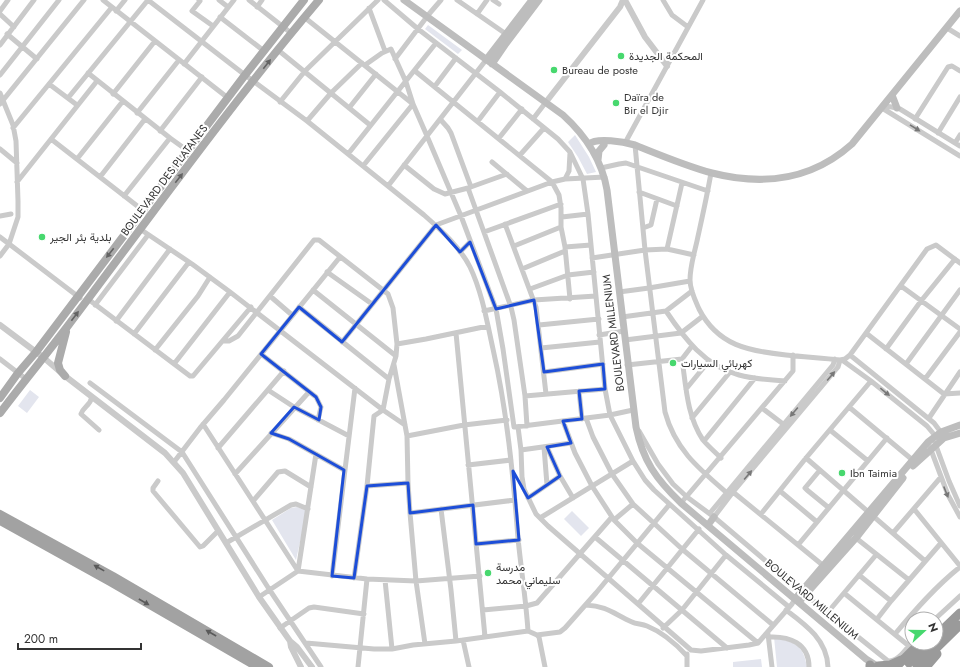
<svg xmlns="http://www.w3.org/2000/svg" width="960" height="667" font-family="Jost,Vazirmatn,sans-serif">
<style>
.green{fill:#e3e5ee}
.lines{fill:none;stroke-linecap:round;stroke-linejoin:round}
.minor{stroke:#cacaca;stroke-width:5}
.tertiary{stroke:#cacaca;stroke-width:6}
.secondary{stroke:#bdbdbd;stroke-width:7}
.primary{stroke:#ababab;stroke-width:8}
.trunk{stroke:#a2a2a2;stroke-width:8}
.motorway{stroke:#9a9a9a;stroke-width:9}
.oneway{fill:#636363}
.oneway2{fill:#777}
.oneway3{fill:#5a5a5a}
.marked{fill:none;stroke:#1d4ed8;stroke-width:3;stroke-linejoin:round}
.poi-dot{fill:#47d86e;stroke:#fff;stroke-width:1.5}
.labels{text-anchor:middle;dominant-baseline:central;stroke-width:4;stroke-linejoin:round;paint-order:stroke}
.poi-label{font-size:11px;fill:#333;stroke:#fff;text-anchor:start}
.street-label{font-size:11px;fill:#333;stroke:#fff}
</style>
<rect width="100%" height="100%" fill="#fff"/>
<path class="green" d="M428 25 462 50 458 54 425 29Z
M575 135 589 157 596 172 587 174 578 157 568 142Z
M30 390 39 397 27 413 18 406Z
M297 507 307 511 296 560 272 520 291 508Z
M572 511 589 528 581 536 564 519Z
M774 637C794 643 803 643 807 667H777Z
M761 659 762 667H733V662Z"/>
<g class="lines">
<path class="minor" d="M103 0 228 98
M148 0 245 75 307 121 424 215C441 230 460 247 470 267 482 292 487 322 493 349 507 411 513 474 518 538 521 569 526 600 528 631L456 641 413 645 392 649H374L306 643
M199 0 200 1 192 11 213 26
M219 0 228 7
M249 0 291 33
M384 0 418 29 500 92 558 139 570 152 583 179 588 214 605 389 610 415 633 461 645 480 654 490 726 555 789 607
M457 0 506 34
M493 0 499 4
M663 0 672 15 688 27
M257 7 262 0
M369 8 385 51
M0 11 8 0
M116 11 125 0
M0 14 14 27
M477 14 487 0
M220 17 264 51
M304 17 413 104 427 136 461 216 496 309 503 349 514 427
M947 28 960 36
M7 34 37 59
M0 45 34 0
M278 50 370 125
M395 59 429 14 441 0
M184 64 234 0
M415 71 552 182 559 195 561 208V227L565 247 570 299
M88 73 170 138 188 151
M0 75 59 0
M49 84 77 105
M435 86 456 58
M0 93 13 125 16 141 18 201V217L9 244 0 256
M113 94 155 41
M68 98 148 0
M280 102 305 71 378 0
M0 104 84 0
M884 106 892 107 900 109 960 146
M349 108 376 74
M882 108 960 156
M137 113 179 60
M440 119 448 128 451 133 471 187
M533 119 546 102
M915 119 948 67 952 66 960 71
M307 121 331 93 362 63
M478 121 500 92
M13 128 112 7
M160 131 202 77
M938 133 960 97
M499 138 522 109
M51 139 145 212
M625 143 703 0
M955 143 960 135
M635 145 645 250 665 412C675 449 698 468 726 492
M0 149 17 163
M348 154 436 43
M520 155 544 128
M77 159 123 101
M492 162 527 191
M404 165 434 189 445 194 468 188 507 174
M363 166 413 104 406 82 391 49 382 53 365 65
M601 168 619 164 626 163 708 191
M711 173C707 196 702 218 697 241 694 254 690 267 690 280 690 290 695 300 699 309 718 346 749 351 786 355 804 357 822 358 840 360L845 359 850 355 927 249 936 245 960 263
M100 177 145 119
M565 179 569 171 570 153
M17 182 97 81
M388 186 486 60
M468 188 511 307 514 320 525 396 527 426
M639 192 677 206
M124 196 170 138
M0 216 11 214
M562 217 588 214
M505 224 536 307 546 394
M643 228 651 225 657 199
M140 229 192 264 230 292 383 410 405 425
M484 232 561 204
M0 237 80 298
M514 246 561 227
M565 247 591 245
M667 249 682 183
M460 252 470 242
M592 258 645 250 667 249 694 255
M522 269 565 251
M327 272 372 304
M901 286 960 329
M530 289 568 275 594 272
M619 292 649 288 690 281
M270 296 292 315
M88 299 190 376H193L251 307
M95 305 148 235
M299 307 389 379 396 356 313 290
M484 311 534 300 596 296
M666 311C684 338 705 366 739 375 754 379 769 380 785 381
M622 317 666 311 692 291
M116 321 170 249
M539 325 599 319
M456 333 485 637
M866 333 944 394 960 393
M134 334 189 262
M599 335 624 331
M625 340 681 333 703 316
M223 341H229L238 336 314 240H319L388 294 393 308 397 344 396 356
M342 342 436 225 552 182 565 179 605 177
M397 344 426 339 488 326
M541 348 600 342
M886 349 921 301 955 259
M155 350 198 296 210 277
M261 354 316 397 321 407 318 420
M850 355 934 423 943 435
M0 359 26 379
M682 359 692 346
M842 360 871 381 927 426 937 438
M174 364 230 292
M906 364 960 290
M394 365 407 436 408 483 410 513 416 581 425 644
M627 365 682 359C686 387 687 416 703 440 708 446 715 452 721 458
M544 372 603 364
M925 379 960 332
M90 383 182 452 269 589 321 667
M686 389 709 361
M268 390 294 407 349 436
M579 391 582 419
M525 396 605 389
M92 397C90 406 83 407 81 414L99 430
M849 407 915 462
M762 408 783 424
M586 418 593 437 612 474 633 504 682 549 773 625
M692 418 730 372
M929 418 960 372
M563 421 575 453 592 486 614 520 637 543 758 643
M203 424 298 571
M515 427 610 415 633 410
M518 427 521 450 522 477 524 489 536 514 548 526 691 650 701 651 749 645 758 643 792 604 795 599
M830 430 868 461
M639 431 658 464 673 484 687 497 714 517 806 595 888 661C898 662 906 649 912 642
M271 433 289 439 344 470
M407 436 464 425 507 420
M704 441 755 378
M928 442 948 495 960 517
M935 443 949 481 960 506
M544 447 547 485
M547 447 560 476 573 498
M218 448 284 371
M521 450 571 443
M806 458 925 561
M174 462 200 428 224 400 340 257
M468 465 511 460
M820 470 805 488 807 490 829 508
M235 474 309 392
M158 481 153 488V491L200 547 203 546 218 531
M367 486 408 483
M780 491 817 522
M733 492 825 567
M528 498 560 476
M253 501 278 472 285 471 311 487
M681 503 793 371V355
M441 509 451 590 456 641
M914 509 960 566
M410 513 515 500
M710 513 833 365 835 359
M761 514 806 458 871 381
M714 517 733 492 838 367 840 360
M540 518 633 461
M614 520 633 504
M893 533 941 477
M595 537 727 648
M856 538 909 580
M226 543 291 505 296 504 308 509
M476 544 519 540
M798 545 887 438
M298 571 316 454
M859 575 891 601
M332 576 355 388
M354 578 367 486 374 416 383 410 389 379
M385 580 392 649
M844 593 909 646
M259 597 298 571 367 579 416 581 480 576
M638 604 699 529
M586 605C607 606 614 614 632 622 636 624 642 624 647 626 662 632 676 644 687 656
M483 610 526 606 537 603 612 517
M786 610C806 625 827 640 828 667
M828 612 876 555
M877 619 891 601 941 543
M935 619 960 596
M280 628 309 608 314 607 364 614
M663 628 682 610 726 555
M528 631 537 635 539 637 545 667
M768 634 772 667
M895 634C915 610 935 587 960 567
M537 635 560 632 565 628 596 593 669 505
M769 637C789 636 809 643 809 667
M463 640 469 667
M687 654V667
M358 667 367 579"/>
<path class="tertiary" d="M625 0 645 37 667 66
M546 102 620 7 623 0
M0 325 44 358 65 376 165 453 183 473 259 597 290 641 297 647 312 667
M290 641 291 647 301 667"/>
<path class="secondary" d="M404 0 563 115C585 135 602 161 607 190L636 427C643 461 656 479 681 503L866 659 877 666
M486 60 532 0
M492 64 505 45 539 0
M892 95 897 108
M589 144C597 137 624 142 635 145 660 155 686 166 712 173 763 186 812 180 852 144L960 11
M598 160 599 151 604 145
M913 466 944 438 960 433
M708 525 714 517
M795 599 928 442 941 432 960 425
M799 602 856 538 903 478"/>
<path class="primary" d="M65 376 60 370 58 363 66 332
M0 398 18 373 36 352 245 75 304 0
M0 413C22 384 45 356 67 327 150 217 230 105 319 0"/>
<path class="trunk" d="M0 514 113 576 269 667
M0 521 110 582 257 667"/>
<path class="motorway" d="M936 636 960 613
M909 663 929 643
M870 665V667
M878 666 890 665 901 660
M896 667 920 643
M917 667 960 625
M926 667 937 654"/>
</g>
<defs><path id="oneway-solid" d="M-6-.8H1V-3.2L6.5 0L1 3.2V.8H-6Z"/></defs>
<g class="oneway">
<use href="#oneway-solid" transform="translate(267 64) rotate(-52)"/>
<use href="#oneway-solid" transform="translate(179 178) rotate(-52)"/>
<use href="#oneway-solid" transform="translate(110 253) rotate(128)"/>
<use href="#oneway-solid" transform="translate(75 316) rotate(-53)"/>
</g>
<g class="oneway2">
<use href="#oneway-solid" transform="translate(915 128) rotate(32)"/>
<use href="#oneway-solid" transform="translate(831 376) rotate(-50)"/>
<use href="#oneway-solid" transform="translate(885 392) rotate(39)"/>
<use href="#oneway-solid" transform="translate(794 412) rotate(130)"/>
<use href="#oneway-solid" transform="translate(748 475) rotate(-50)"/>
<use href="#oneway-solid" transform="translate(946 492) rotate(68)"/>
</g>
<g class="oneway3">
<use href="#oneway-solid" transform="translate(99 568) rotate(-151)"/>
<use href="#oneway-solid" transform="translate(144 602) rotate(30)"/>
<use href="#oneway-solid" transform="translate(211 633) rotate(-150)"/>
</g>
<path class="marked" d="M436 225 460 252 470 242 496 309 534 300 544 372 603 364 605 389 579 391 582 419 563 421 571 443 547 447 560 476 528 498 513 471 519 540 476 544 473 505 410 513 408 483 367 486 354 578 332 576 344 470 289 439 271 433 294 407 319 420 321 407 316 397 261 354 299 307 342 342Z"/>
<g class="poi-dot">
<circle cx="621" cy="56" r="4"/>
<circle cx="554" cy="70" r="4"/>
<circle cx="616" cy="103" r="4"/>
<circle cx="42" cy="237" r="4"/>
<circle cx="673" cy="363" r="4"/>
<circle cx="842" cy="473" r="4"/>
<circle cx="488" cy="573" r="4"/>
</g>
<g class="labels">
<g class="poi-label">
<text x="629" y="56">المحكمة الجديدة</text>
<text x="562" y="70">Bureau de poste</text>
<text x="624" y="97">Daïra de<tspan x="624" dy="13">Bir el Djir</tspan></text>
<text x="50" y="237">بلدية بئر الجير</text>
<text x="681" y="363">كهربائي السيارات</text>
<text x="850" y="473">Ibn Taimia</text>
<text x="496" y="567">مدرسة<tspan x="496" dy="13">سليماني محمد</tspan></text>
</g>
<g class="street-label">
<text transform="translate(164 180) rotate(-53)">BOULEVARD DES PLATANES</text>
<text transform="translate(613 333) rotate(-97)">BOULEVARD MILLENIUM</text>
<text transform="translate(812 599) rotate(40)">BOULEVARD MILLENIUM</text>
</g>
</g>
<g transform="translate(924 631) rotate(69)"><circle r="19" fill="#ffffff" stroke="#adadad"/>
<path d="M0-3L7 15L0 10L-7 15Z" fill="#47d86e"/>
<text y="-6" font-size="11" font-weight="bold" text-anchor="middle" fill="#333333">N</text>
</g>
<path d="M18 643v6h123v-6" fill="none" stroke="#333333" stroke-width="2"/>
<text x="24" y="643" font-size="12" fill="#333333" stroke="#ffffff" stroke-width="3" paint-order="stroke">200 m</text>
</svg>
